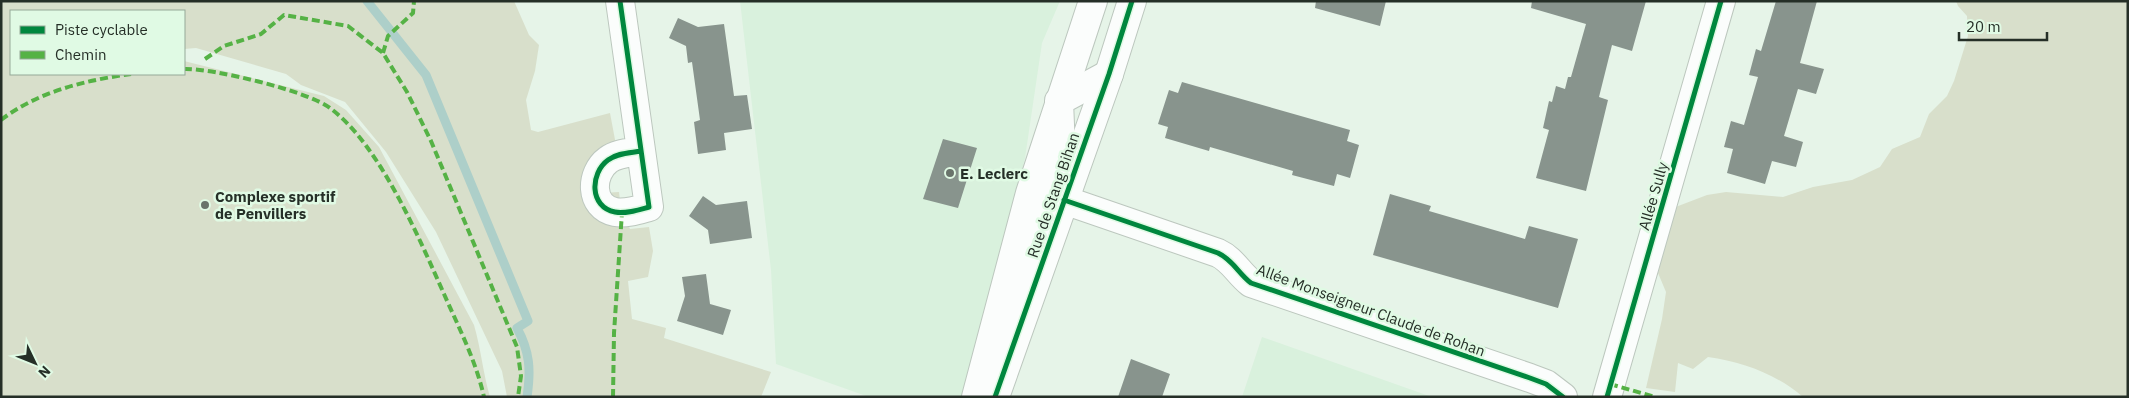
<svg xmlns="http://www.w3.org/2000/svg" width="2129" height="398" font-family="'IBM Plex Sans',sans-serif">
<style>
.built{fill:#d9f1dd}
.green{fill:#d8dfcb}
.lines{fill:none;stroke-linecap:round;stroke-linejoin:round}
.stream{stroke:#adcfc9;stroke-width:9}
.building{fill:#88948d}
.street-casing{stroke:#bcc7be;stroke-width:30}
.secondary-casing{stroke:#bcc7be;stroke-width:30}
.street{stroke:#fbfdfc;stroke-width:28}
.secondary{stroke:#fbfdfc;stroke-width:28}
.quiet{stroke:#55b245;stroke-width:4;stroke-dasharray:8 4;stroke-linecap:butt}
.cycleway-casing{stroke:#e0fae4;stroke-width:8}
.cycleway{stroke:#00873e;stroke-width:5}
.poi-dot{fill:#69746b;stroke:#e0fae4;stroke-width:2}
.labels{text-anchor:middle;dominant-baseline:central;stroke-width:5;stroke-linejoin:round;paint-order:stroke}
.poi-label{font-size:15px;font-weight:bold;fill:#252f27;stroke:#e0fae4;text-anchor:start}
.street-label{font-size:15px;fill:#252f27;stroke:#e0fae4}
</style>
<rect width="100%" height="100%" fill="#e6f4e8"/>
<path class="built" d="M740 1H1060L1042 43 1025 158 964 397H869L776 364 771 270Z
M1262 337 1432 397H1242Z"/>
<path class="green" d="M1 1H514L529 35 539 45 535 71 526 100 531 130 538 132 610 113 616 145 585 194 619 192 621 209 630 229 649 227 653 251 648 277 628 281 632 319 666 328 664 338 771 372 761 397H507L502 371 436 232 386 152 345 102 301 85 286 74 196 48 184 49V11H11V74H184V61L324 96 346 110 379 147 474 325C481 349 483 373 490 397H1Z
M1956 1H2128V397H1803C1776 374 1743 362 1708 357L1693 369 1678 363 1675 392 1646 388 1662 319 1666 292 1658 273 1673 208 1707 195 1726 192 1783 197 1813 187 1852 180 1880 167 1892 149 1920 137 1929 114 1947 96 1954 81 1968 36 1967 16 1958 6Z"/>
<g class="lines">
<path class="stream" d="M367 1 426 75 528 321 517 328C530 352 531 370 527 397"/>
</g>
<path class="building" d="M1316 1H1386L1380 26 1315 8Z
M1532 1H1646L1632 51 1612 45 1599 97 1608 100 1586 191 1536 178 1549 130 1543 128 1549 101 1552 102 1556 86 1565 89 1568 77H1571L1586 24 1531 8Z
M1776 1H1817L1800 63 1824 69 1816 94 1798 89 1784 136 1803 142 1796 167 1772 161 1765 184 1727 173 1733 149 1724 147 1731 121 1744 125 1758 77 1749 75 1756 49 1761 51Z
M678 18 698 27 724 24 734 96 747 95 752 129 724 133 726 150 698 154 694 122 700 120 692 62 688 63 686 46 669 38Z
M1182 82 1350 130 1347 141 1359 145 1350 178 1337 174 1334 186 1292 175 1293 171 1210 147 1209 151 1165 138 1168 127 1158 124 1169 90 1178 93Z
M943 139 977 148 958 208 923 199Z
M1390 194 1431 206 1429 211 1525 239 1529 226 1578 239 1558 308 1373 255Z
M703 196 716 205 747 201 752 238 710 244 708 230 689 216Z
M706 274 710 304 731 310 723 335 677 321 685 296 682 277Z
M1131 359 1170 374 1162 397H1118Z"/>
<g class="lines">
<g class="street-casing">
<path id="street" d="M620 1 649 207C638 210 626 214 615 212 589 207 590 173 608 160 617 153 630 153 641 151
M1064 200 1218 253C1233 260 1238 273 1251 283L1530 378 1546 384 1563 397
M1020 303 1019 284 1061 149 1059 101 1109 74
M1607 397 1721 1"/>
</g>
<g class="secondary-casing">
<path id="secondary" d="M976 397 1030 193 1093 1
M995 397 1109 74 1132 1"/>
</g>
<use href="#street" class="street"/>
<use href="#secondary" class="secondary"/>
<path class="quiet" d="M383 53 388 36 413 13 414 1
M205 59 224 46 261 34 284 15 348 26 383 53 407 92 431 141 517 347 521 376 518 397
M184 69C212 68 308 91 330 108 380 145 419 238 444 294 459 328 476 361 484 397
M1 120C37 92 86 80 131 74
M1610 384 1655 397
M613 397 614 333 622 212"/>
<g class="cycleway-casing">
<path id="cycleway" d="M620 1 649 207C638 210 626 214 615 212 589 207 590 173 608 160 617 153 630 153 641 151
M1064 200 1218 253C1233 260 1238 273 1251 283L1530 378 1546 384 1563 397
M995 397 1109 74 1132 1
M1607 397 1721 1"/>
</g>
<use href="#cycleway" class="cycleway"/>
</g>
<g class="poi-dot">
<circle cx="950" cy="173" r="5"/>
<circle cx="205" cy="205" r="5"/>
</g>
<g class="labels">
<g class="poi-label">
<text x="960" y="173">E. Leclerc</text>
<text x="215" y="196">Complexe sportif<tspan x="215" dy="17">de Penvillers</tspan></text>
</g>
<g class="street-label">
<text transform="translate(1053 195) rotate(-71)">Rue de Stang Bihan</text>
<text transform="translate(1653 196) rotate(-74)">Allée Sully</text>
<text transform="translate(1371 310) rotate(20)">Allée Monseigneur Claude de Rohan</text>
</g>
</g>
<rect width="2129" height="398" fill="none" stroke="#252f27" stroke-width="5"/>
<rect x="10" y="10" width="175" height="65" fill="#e0fae4" stroke="#95a998"/>
<rect x="20" y="26" width="25" height="8" fill="#00873e" stroke="#95a998"/>
<text x="55" y="35" font-size="15" fill="#252f27">Piste cyclable</text>
<rect x="20" y="51" width="25" height="8" fill="#55b245" stroke="#95a998"/>
<text x="55" y="60" font-size="15" fill="#252f27">Chemin</text>
<g transform="translate(35 363) rotate(133)" stroke="#e0fae4" stroke-width="4" paint-order="stroke">
<path d="M0-4L9 19L0 12L-9 19Z" fill="#252f27"/>
<text y="-8" font-size="14" font-weight="bold" text-anchor="middle" fill="#252f27">N</text>
</g>
<path d="M1959 32v8h88v-8" fill="none" stroke="#252f27" stroke-width="2.5"/>
<text x="1966" y="32" font-size="15" fill="#252f27" stroke="#e0fae4" stroke-width="4" paint-order="stroke">20 m</text>
</svg>
